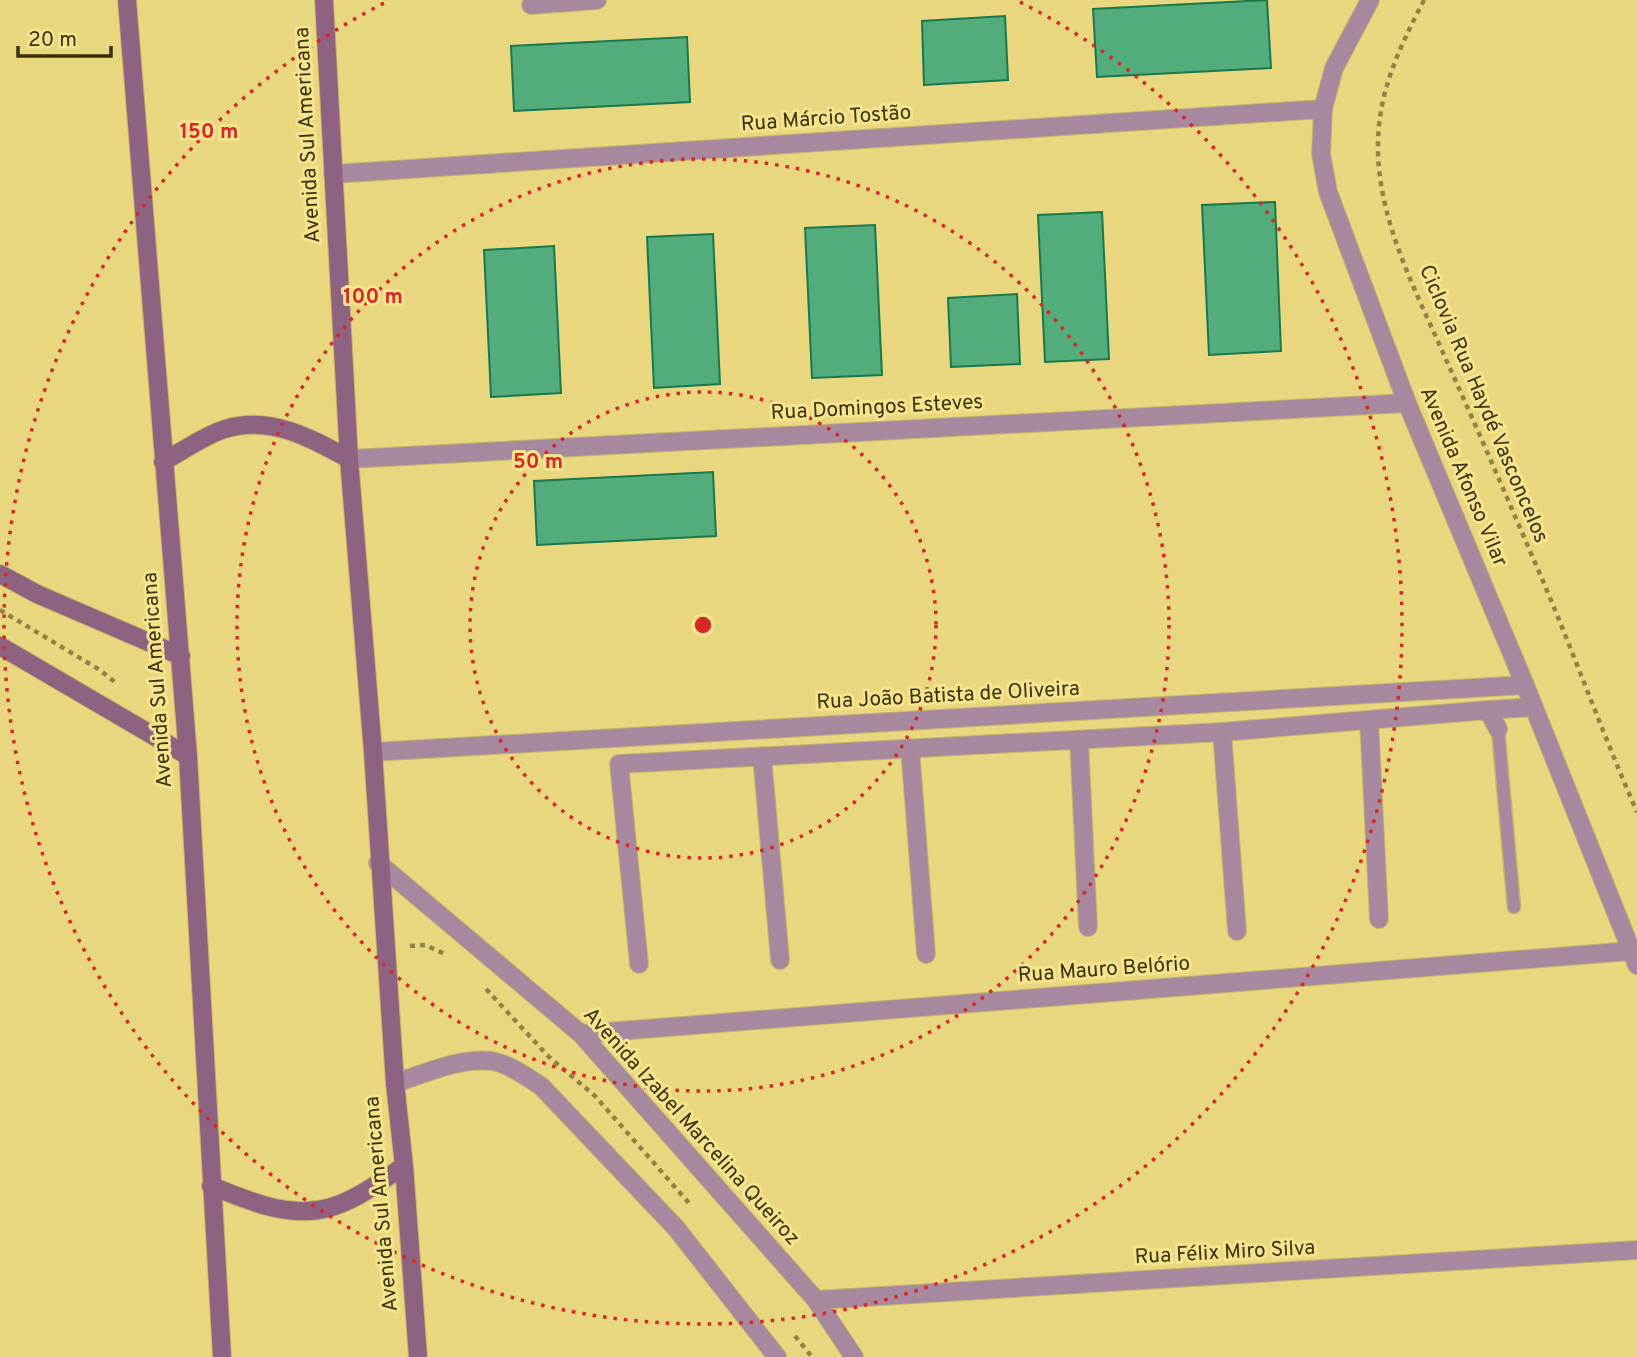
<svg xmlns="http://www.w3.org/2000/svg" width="1637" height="1357" font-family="Overpass,sans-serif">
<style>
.building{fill:#52ac7c;stroke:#1a784d;stroke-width:2}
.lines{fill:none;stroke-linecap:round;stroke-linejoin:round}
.lane-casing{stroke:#c6b669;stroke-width:15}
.street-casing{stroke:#c6b669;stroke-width:20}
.secondary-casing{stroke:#c6b669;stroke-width:20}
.path{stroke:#908346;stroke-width:4.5;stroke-dasharray:5 5;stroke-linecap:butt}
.lane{stroke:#a8889e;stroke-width:12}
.street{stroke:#a8889e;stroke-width:18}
.secondary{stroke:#906282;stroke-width:18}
.ring{fill:none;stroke:#d62828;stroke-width:3.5;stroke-dasharray:3.5 7}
.labels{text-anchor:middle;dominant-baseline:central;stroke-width:6;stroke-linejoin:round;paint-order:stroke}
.street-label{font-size:21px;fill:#3a320d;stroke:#f6e48d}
.centre{fill:#d62828;stroke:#f6e48d;stroke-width:3.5}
.ring-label{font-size:21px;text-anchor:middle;font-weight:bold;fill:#d62828;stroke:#f6e48d;stroke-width:6;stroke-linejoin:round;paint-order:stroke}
</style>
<rect width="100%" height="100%" fill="#e9d780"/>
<path class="building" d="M1267 0 1271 68 1097 77 1093 9Z
M1005 16 1008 80 924 85 922 21Z
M687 37 690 102 514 111 511 46Z
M1275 202 1281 351 1209 355 1202 205Z
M1102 212 1109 359 1045 362 1038 215Z
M875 225 882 375 812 378 805 228Z
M713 234 720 384 654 388 647 237Z
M554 246 561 393 491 397 484 250Z
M1017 294 1020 364 951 367 948 298Z
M713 472 716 536 537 545 534 481Z"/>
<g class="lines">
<g class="lane-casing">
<path id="lane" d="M1498 729 1514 907"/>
</g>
<g class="street-casing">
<path id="street" d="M1370 0 1334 68 1323 109 1321 154 1328 192 1407 403 1525 685 1637 965
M531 5 597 0
M333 174 1323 109
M349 459 1407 403
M1488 710 1534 707
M1369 720 1379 919
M1222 732 1237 931
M1079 740 1088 927
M910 748 926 954
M373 752 1525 685
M762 756 780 960
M378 863 581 1034 816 1300 854 1357
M639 964 619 764 1222 732 1488 710 1498 729
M581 1034 1631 951
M395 1083C424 1074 460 1057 492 1061 509 1064 527 1077 541 1086L676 1228 777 1357
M816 1300 1637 1250"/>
</g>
<g class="secondary-casing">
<path id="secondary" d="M127 0 188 756 222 1357
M324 0 349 459 373 752 395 1083 404 1166 418 1357
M163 462C181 452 205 435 225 429 270 415 311 438 349 459
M0 574 37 594 181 656
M0 646 188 756
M211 1186C248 1200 287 1219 328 1208 355 1201 381 1181 404 1166"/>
</g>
<path class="path" d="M1424 0C1399 49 1377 93 1378 150 1379 225 1419 297 1448 364 1477 428 1505 493 1533 558 1570 642 1600 728 1637 812
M0 610 100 670 116 683
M410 946 425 945 445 954
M486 989 549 1057 595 1096 689 1203
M795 1336 812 1357"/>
<use href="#lane" class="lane"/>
<use href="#street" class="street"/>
<use href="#secondary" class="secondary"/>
</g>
<g class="ring">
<circle cx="703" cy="625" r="233"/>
<circle cx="703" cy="625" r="466"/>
<path d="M1020 2A699 699 0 1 1 386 2"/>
</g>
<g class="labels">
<g class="street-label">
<text transform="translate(826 119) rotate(-4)">Rua Márcio Tostão</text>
<text transform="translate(308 135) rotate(-93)">Avenida Sul Americana</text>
<text transform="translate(1483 404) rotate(67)">Ciclovia Rua Haydé Vasconcelos</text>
<text transform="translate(877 408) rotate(-3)">Rua Domingos Esteves</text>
<text transform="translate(1463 477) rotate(67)">Avenida Afonso Vilar</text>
<text transform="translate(158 680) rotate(-94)">Avenida Sul Americana</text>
<text transform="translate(948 696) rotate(-3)">Rua João Batista de Oliveira</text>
<text transform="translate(1104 970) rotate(-4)">Rua Mauro Belório</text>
<text transform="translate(691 1127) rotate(48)">Avenida Izabel Marcelina Queiroz</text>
<text transform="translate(382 1204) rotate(-95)">Avenida Sul Americana</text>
<text transform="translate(1225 1253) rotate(-3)">Rua Félix Miro Silva</text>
</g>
</g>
<circle cx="703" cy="625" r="10" class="centre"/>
<g class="ring-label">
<text x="209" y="138">150 m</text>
<text x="373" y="303">100 m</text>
<text x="538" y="468">50 m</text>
</g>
<path d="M18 46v10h93v-10" fill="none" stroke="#3a320d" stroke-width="3.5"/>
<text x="28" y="46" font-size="21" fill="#3a320d" stroke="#f6e48d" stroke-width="5" paint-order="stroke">20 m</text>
</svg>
